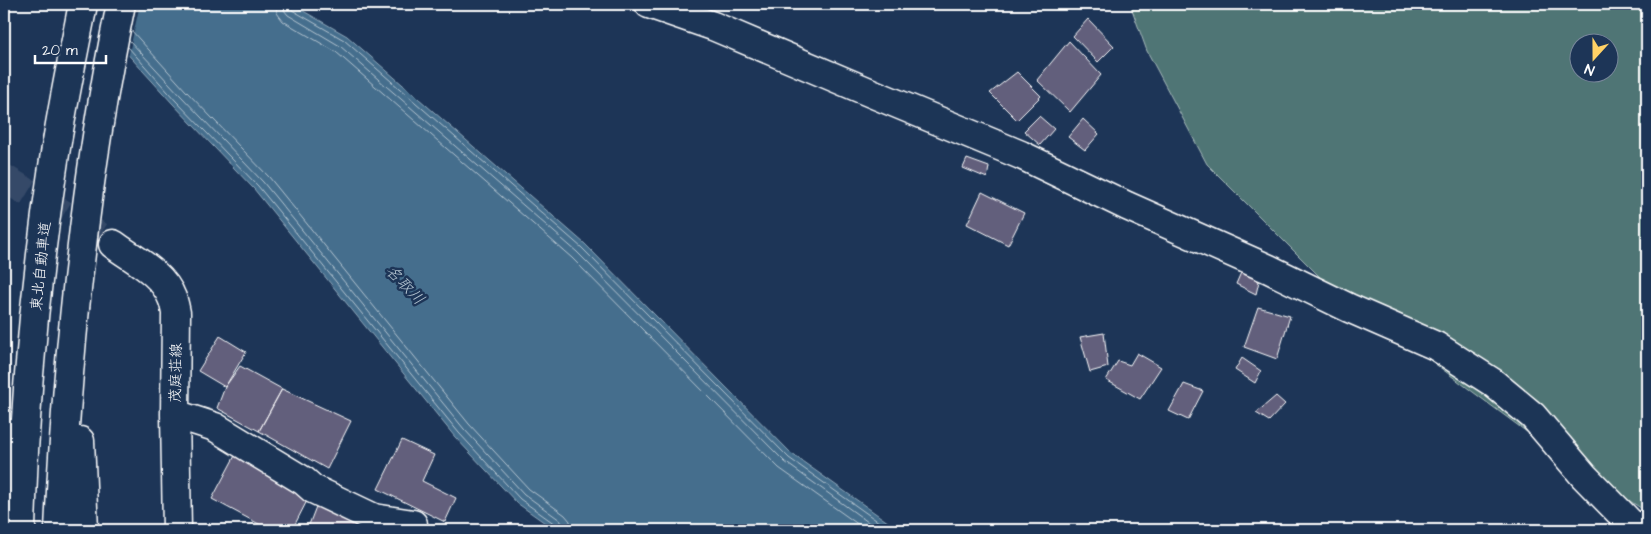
<svg xmlns="http://www.w3.org/2000/svg" width="1651" height="534" font-family="'Architects Daughter','Klee One',sans-serif">
<style>
.green{fill:#4f7475;stroke:#a7baba;fill-rule:evenodd}
.water{fill:#456e8d;stroke:#8fa8bb}
.pier{fill:#1d3557}
.lines{fill:none;stroke-linecap:round;stroke-linejoin:round}
.shore{stroke:#b5c5d1;stroke-width:1}
.building{fill:#625e7b;stroke:#fff}
.minor-tunnel{stroke:#344968;stroke-width:28;stroke-dasharray:28 14;stroke-linecap:butt}
.minor-casing{stroke:#fff;stroke-width:31}
.highway-casing{stroke:#fff;stroke-width:31}
.minor{stroke:#1d3557;stroke-width:28}
.highway{stroke:#1d3557;stroke-width:28}
.labels{text-anchor:middle;dominant-baseline:central;stroke-width:5;stroke-linejoin:round;paint-order:stroke}
.street-label{font-size:15px;fill:#fff;stroke:#1d3557}
.water-label{font-size:16px;font-style:italic;fill:#b5c5d1;stroke:#1d3557}
</style>
<rect width="100%" height="100%" fill="#1d3557"/>
<filter id="ink" filterUnits="userSpaceOnUse"><feTurbulence type="fractalNoise" baseFrequency=".02" numOctaves="2"/><feDisplacementMap in="SourceGraphic" scale="10" xChannelSelector="R" yChannelSelector="G"/><feConvolveMatrix kernelMatrix="1 2 1 2 8 2 1 2 1" color-interpolation-filters="sRGB"/></filter>
<g filter="url(#ink)">
<path class="green" d="M1130 4H1647V512L1551 450 1325 282 1207 164 1147 51ZM1578 42H1608V72H1578Z"/>
<path class="water" d="M82 4H291L347 36 585 244 792 454 899 530H555L517 503 455 437 254 189 173 104Z"/>
<path class="pier" d="M79 4H140L128 58 80 5Z"/>
<g class="lines">
<path class="shore" d="M276 4 277 13 283 21 336 52 572 258 779 468 866 530
M283 4 284 10 288 15 340 46 577 252 785 462 879 530
M290 4 292 10 344 40 582 248 789 458 890 530
M131 30 186 91 269 177 469 424 529 489 565 515 570 521 571 530
M129 40 181 96 263 182 464 429 524 494 560 520 563 525 564 530
M128 47 176 101 258 186 459 433 520 499 555 524 558 530"/>
</g>
<path class="building" d="M1088 19 1114 46 1098 62 1073 36Z
M1069 41 1101 75 1070 112 1037 80Z
M1017 72 1041 96 1017 120 990 93Z
M1039 116 1054 129 1040 145 1024 131Z
M1083 119 1099 134 1085 150 1068 137Z
M967 159 989 167 987 178 963 168Z
M982 192 1024 213 1008 245 967 224Z
M1243 268 1260 277 1256 294 1236 284Z
M1258 307 1290 316 1277 359 1244 347Z
M1104 333 1108 367 1090 372 1080 337Z
M220 336 246 352 225 387 198 371Z
M1137 353 1161 367 1140 399 1106 380 1118 361 1130 365Z
M1242 358 1261 371 1255 383 1235 370Z
M240 366 282 389 259 431 217 408 225 387Z
M1184 384 1203 391 1188 420 1169 411Z
M282 389 351 421 327 469 259 431Z
M1276 396 1285 404 1269 421 1256 413Z
M402 440 434 455 422 481 456 498 445 522 378 489Z
M238 450 313 489 292 530H270L212 499Z
M317 504 373 530H307Z"/>
<g class="lines">
<path class="minor-tunnel" d="M4 178 113 244"/>
<g class="minor-casing">
<path id="minor" d="M649 4 713 26 876 95 1021 155 1127 206 1269 269 1349 308 1436 346 1492 382 1533 416 1584 476 1637 530
M113 244C133 259 163 273 172 298 174 302 175 308 176 313L175 414 177 530
M175 414 215 427 304 481 313 489 374 518 413 524 411 530"/>
</g>
<g class="highway-casing">
<path id="highway" d="M80 441 84 530
M4 475 9 434
M21 530C24 407 35 282 54 160 62 108 73 56 83 4
M59 530C67 355 85 176 121 4"/>
</g>
<use href="#minor" class="minor"/>
<use href="#highway" class="highway"/>
</g>
</g>
<g class="labels">
<g class="street-label">
<text transform="translate(41 266) rotate(-84)">東北自動車道</text>
<text transform="translate(176 373) rotate(-89)">茂庭荘線</text>
</g>
<g class="water-label">
<text transform="translate(405 285) rotate(46)">名取川</text>
</g>
</g>
<rect width="1651" height="534" fill="none" stroke="#1d3557" stroke-width="20"/>
<rect x="10" y="10" width="1631" height="514" fill="none" stroke="#fff" stroke-width="2" filter="url(#ink)"/>
<g transform="translate(1594 58) rotate(201)"><circle r="24" fill="#1d3557" stroke="#77869a"/>
<path d="M0-4L9 19L0 12L-9 19Z" fill="#ffd166"/>
<text y="-8" font-size="14" font-weight="bold" text-anchor="middle" fill="#ffffff">N</text>
</g>
<path d="M35 55v8h71v-8" fill="none" stroke="#ffffff" stroke-width="2.5"/>
<text x="42" y="55" font-size="15" fill="#ffffff" stroke="#1d3557" stroke-width="4" paint-order="stroke">20 m</text>
</svg>
